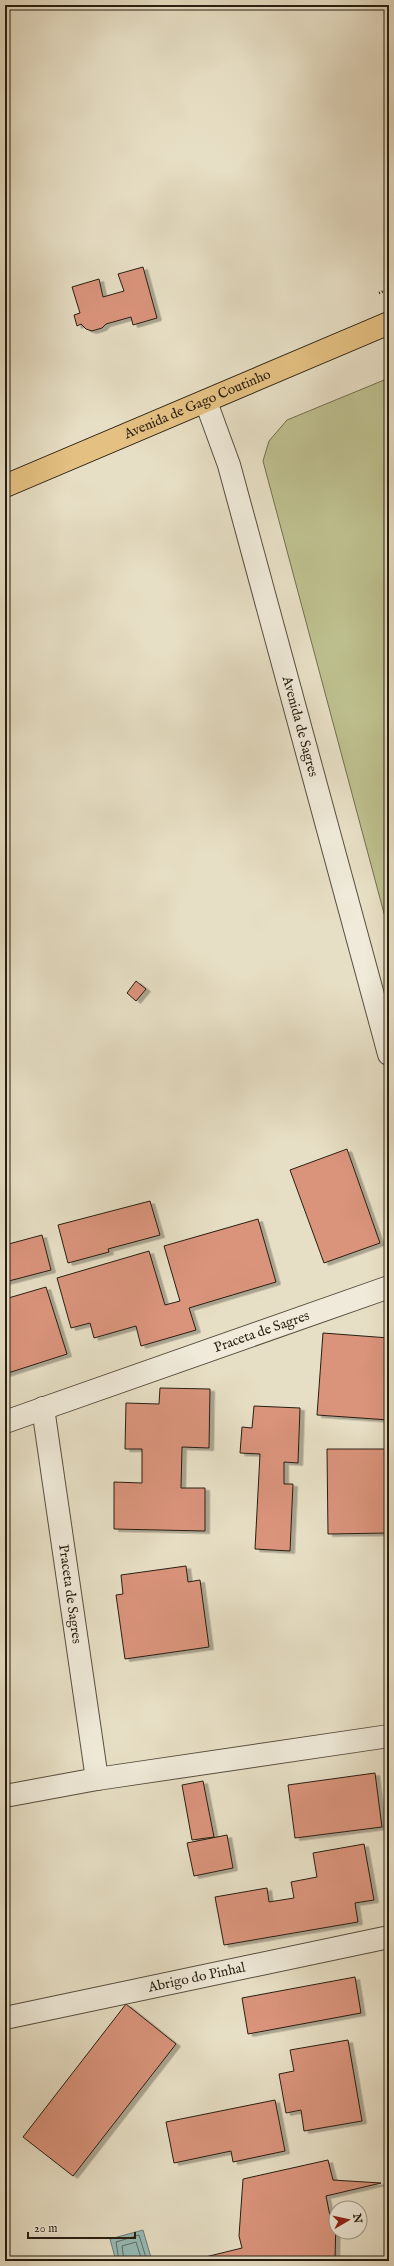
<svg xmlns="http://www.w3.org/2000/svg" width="394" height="2266" font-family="'IM FELL English',serif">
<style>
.green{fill:#bec08f;stroke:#736f50}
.water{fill:#97bcb8;stroke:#6b7d75}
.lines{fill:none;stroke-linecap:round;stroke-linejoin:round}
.shore{stroke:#606d64;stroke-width:1}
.building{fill:#da947c;stroke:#281e11;filter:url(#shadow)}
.minor-casing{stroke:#584e3e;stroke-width:24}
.major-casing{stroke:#281e11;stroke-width:24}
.path{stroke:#281e11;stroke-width:2.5;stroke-dasharray:1 2;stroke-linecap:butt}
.minor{stroke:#efead9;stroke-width:22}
.major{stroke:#e4c082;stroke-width:22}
.labels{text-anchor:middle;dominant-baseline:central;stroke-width:3;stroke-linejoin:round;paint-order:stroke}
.street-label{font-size:14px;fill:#281e11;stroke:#efead9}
</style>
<defs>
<filter id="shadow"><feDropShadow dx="4.5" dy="2.5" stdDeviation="0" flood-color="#0004"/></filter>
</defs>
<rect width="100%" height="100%" fill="#e7dfc5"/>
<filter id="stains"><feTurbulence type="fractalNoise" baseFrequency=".005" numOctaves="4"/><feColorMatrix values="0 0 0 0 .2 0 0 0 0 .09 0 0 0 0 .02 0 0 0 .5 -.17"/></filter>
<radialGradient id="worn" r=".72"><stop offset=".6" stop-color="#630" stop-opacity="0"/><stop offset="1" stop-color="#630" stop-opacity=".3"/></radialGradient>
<path class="green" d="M389 378V932L263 461 269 441 287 420Z"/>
<path class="water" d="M143 2230 152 2261H116L110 2239Z"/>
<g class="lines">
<path class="shore" d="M119 2261 116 2242 139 2235 147 2261
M124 2261 122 2246 136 2242 142 2261"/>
</g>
<path class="building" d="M143 267 157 318 133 325 131 317 106 324 102 328 92 331 86 329 81 324 77 326 74 315 80 313 72 287 99 279 103 297 124 291 118 274Z
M136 981 146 989 136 1001 127 993Z
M347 1149 380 1243 324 1263 290 1170Z
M150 1201 160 1235 108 1249 109 1252 68 1263 58 1225Z
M258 1219 276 1282 189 1308 196 1330 141 1346 136 1326 94 1338 90 1323 71 1328 57 1278 149 1251 165 1305 180 1301 164 1246Z
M42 1235 51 1270 5 1282V1245Z
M46 1287 67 1354 5 1374V1299Z
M323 1333 389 1338V1420L317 1415Z
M160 1388 210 1389 209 1448 182 1447 181 1488H205V1531L114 1529V1482L142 1483V1449H125L126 1403 159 1404Z
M254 1406 300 1408 298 1463 284 1462V1484H293L290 1551 255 1549 260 1454 240 1453 242 1427 252 1428Z
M327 1449H389V1533L328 1534Z
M186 1566 188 1582 200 1580 209 1647 125 1659 116 1595 123 1594 121 1575Z
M375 1773 382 1827 295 1838 288 1785Z
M203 1781 214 1837 192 1840 182 1785Z
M227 1835 233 1868 194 1876 187 1843Z
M364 1844 374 1900 355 1903 358 1922 224 1945 215 1897 267 1888 269 1902 294 1898 291 1882 317 1877 313 1853Z
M355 1977 361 2013 248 2034 242 1998Z
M126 2004 176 2044 73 2176 23 2137Z
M348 2040 362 2121 304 2131 301 2110 286 2113 279 2074 294 2071 290 2050Z
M275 2100 285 2151 233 2162 231 2151 174 2163 166 2122Z
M328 2160 333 2180 381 2183 326 2196 330 2216H336L335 2261H211L210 2257 209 2261H189L242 2248 239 2236 243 2179Z"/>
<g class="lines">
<g class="minor-casing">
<g id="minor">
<path id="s1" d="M206 402 229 465 389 1054"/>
<path id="s2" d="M5 1422 389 1287"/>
<path d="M97 1779 389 1736"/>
<path d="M5 1796 97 1779 43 1408"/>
<path id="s3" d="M5 2018 389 1937"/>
</g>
</g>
<g class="major-casing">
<g id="major">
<path id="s4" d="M5 486 389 323"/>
</g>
</g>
<path class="path" d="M379 293 389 289"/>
<use href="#minor" class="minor"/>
<use href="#major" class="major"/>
</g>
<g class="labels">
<g class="street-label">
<text stroke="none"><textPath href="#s4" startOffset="209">Avenida de Gago Coutinho</textPath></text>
<text stroke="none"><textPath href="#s1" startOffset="338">Avenida de Sagres</textPath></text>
<text stroke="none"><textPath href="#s2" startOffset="272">Praceta de Sagres</textPath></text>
<text transform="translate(70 1594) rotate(82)">Praceta de Sagres</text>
<text stroke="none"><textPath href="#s3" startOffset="196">Abrigo do Pinhal</textPath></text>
</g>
</g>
<rect width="394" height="2266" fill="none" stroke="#e7dfc5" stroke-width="20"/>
<rect x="6" y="6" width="382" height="2254" fill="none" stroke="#281e11" stroke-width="2"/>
<rect x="10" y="10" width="374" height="2246" fill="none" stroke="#281e11"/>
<g transform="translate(348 2220) rotate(81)"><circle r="19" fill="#efead9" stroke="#9f9889"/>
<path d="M0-3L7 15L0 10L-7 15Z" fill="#8f2418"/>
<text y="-6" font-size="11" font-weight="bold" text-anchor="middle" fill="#281e11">N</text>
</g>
<path d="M28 2232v6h107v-6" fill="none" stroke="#281e11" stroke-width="2"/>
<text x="34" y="2232" font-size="12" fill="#281e11" stroke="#efead9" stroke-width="3" paint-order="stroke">20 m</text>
<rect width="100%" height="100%" filter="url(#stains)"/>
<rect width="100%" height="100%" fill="url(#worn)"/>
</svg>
